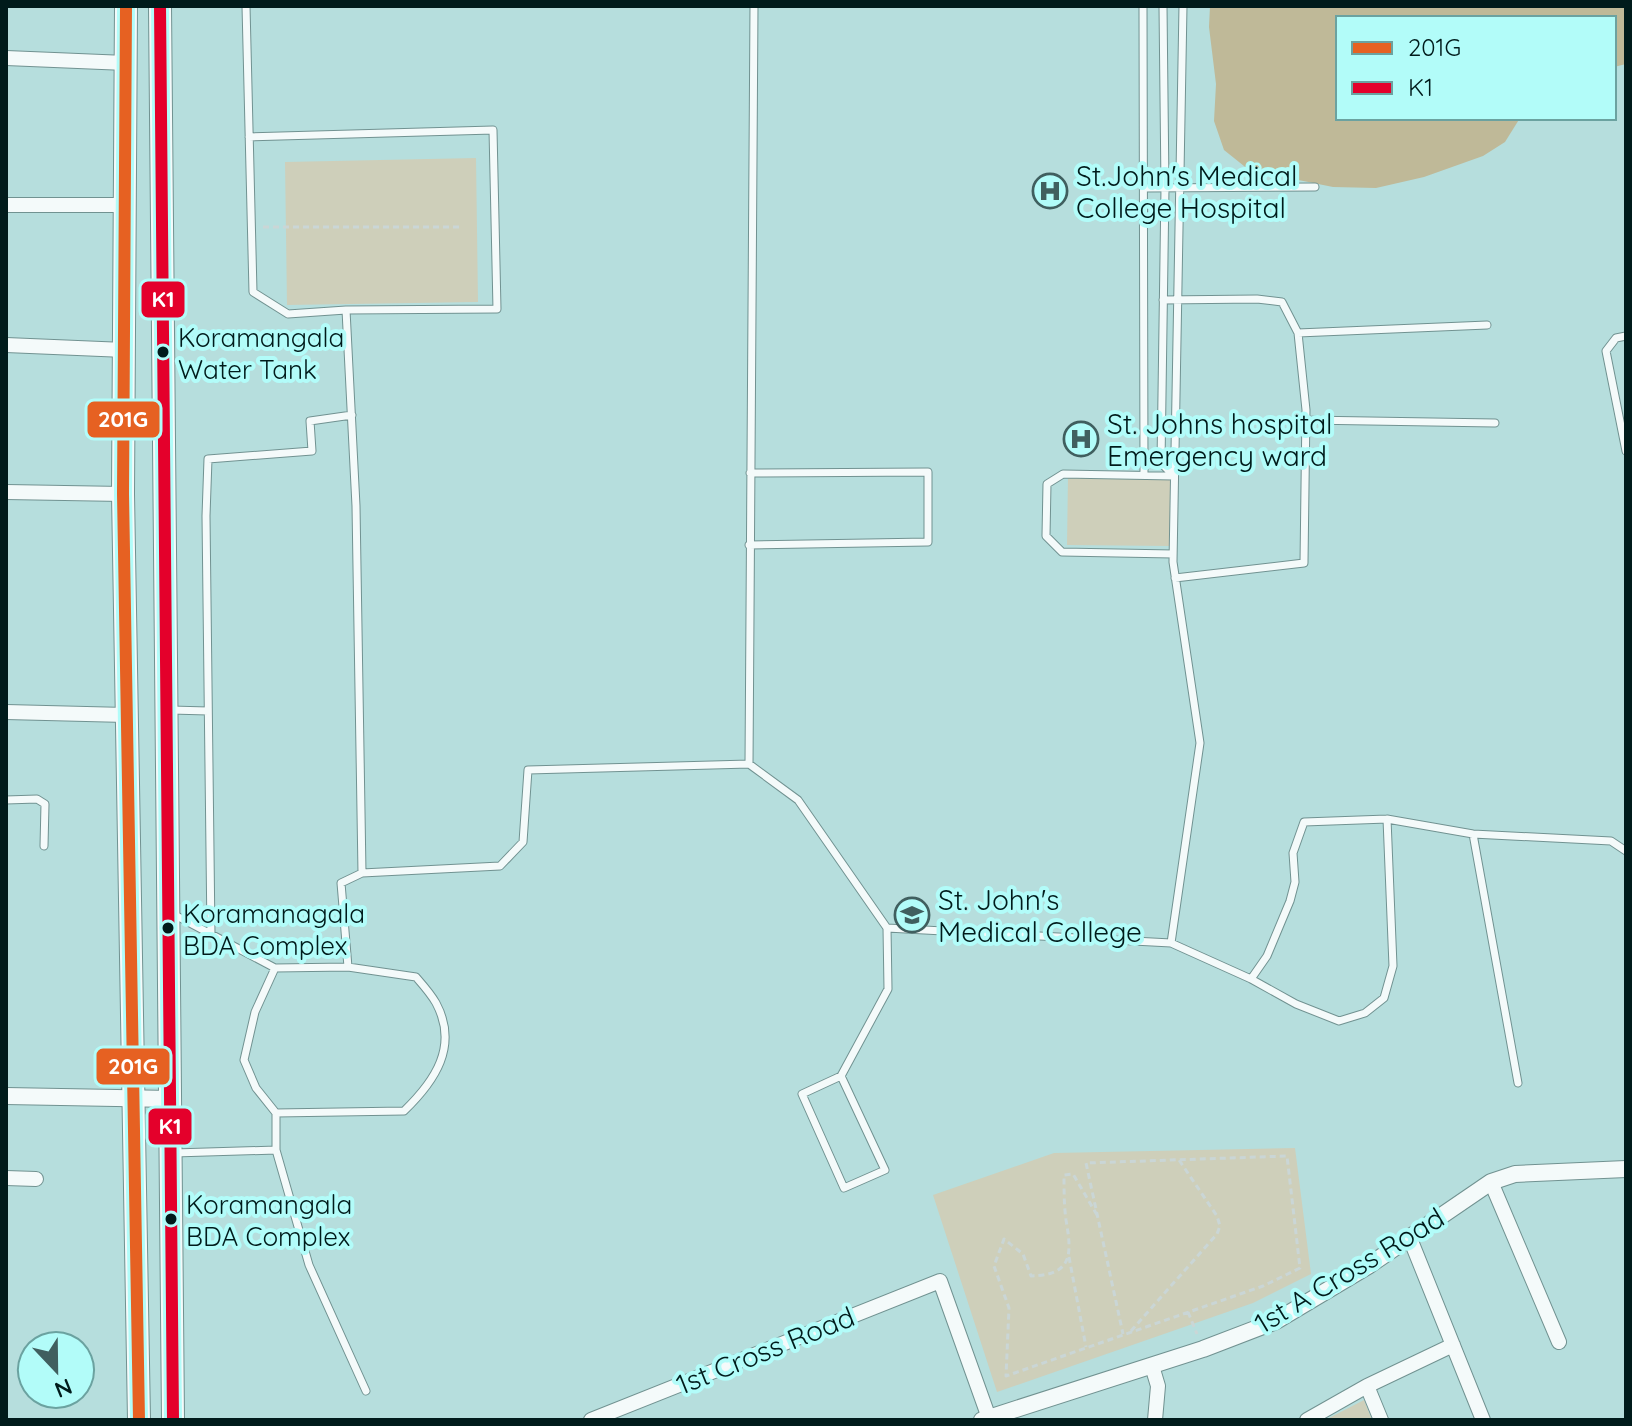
<svg xmlns="http://www.w3.org/2000/svg" width="1632" height="1426" font-family="Quicksand,sans-serif">
<style>
.green{fill:#cecfba}
.forest{fill:#bfb998}
.lines{fill:none;stroke-linecap:round;stroke-linejoin:round}
.service-casing{stroke:#719291;stroke-width:9}
.minor-casing{stroke:#719291;stroke-width:16}
.tertiary-casing{stroke:#719291;stroke-width:18}
.primary-casing{stroke:#719291;stroke-width:24}
.path{stroke:#cad6d6;stroke-width:3;stroke-dasharray:6 4;stroke-linecap:butt}
.service{stroke:#f4fafa;stroke-width:7}
.minor{stroke:#f4fafa;stroke-width:14}
.tertiary{stroke:#f4fafa;stroke-width:16}
.primary{stroke:#f4fafa;stroke-width:22}
.bus-1-casing{stroke:#b2fcf9;stroke-width:18}
.bus-2-casing{stroke:#b2fcf9;stroke-width:18}
.bus-1{stroke:#e66122;stroke-width:12}
.bus-2{stroke:#e4002b;stroke-width:12}
.bus-dot{fill:#001b1b;stroke:#b2fcf9;stroke-width:3}
.labels{text-anchor:middle;dominant-baseline:central;stroke-width:8;stroke-linejoin:round;paint-order:stroke}
.bus-label{font-size:26px;fill:#001b1b;stroke:#b2fcf9;text-anchor:start}
.poi-label{font-size:28px;fill:#001b1b;stroke:#b2fcf9;text-anchor:start}
.street-label{font-size:28px;fill:#001b1b;stroke:#b2fcf9}
.line-badge{stroke:#b2fcf9;stroke-width:3}
.badge-label{font-size:22px;text-anchor:middle;font-weight:bold;fill:#fff}
</style>
<rect width="100%" height="100%" fill="#b6dedd"/>
<path class="green" d="M476 158 478 302 287 305 285 162Z
M1068 476 1173 477 1171 546 1067 545Z
M1295 1148 1311 1274 1253 1303 997 1392 933 1195 1054 1153Z
M1364 1400 1372 1420H1325Z"/>
<path class="forest" d="M1210 6H1626V64L1614 67V18H1338V118H1520L1505 142 1483 156 1424 177 1376 188 1333 187 1249 170 1224 150 1214 121 1216 84 1209 27Z"/>
<g class="lines">
<g class="service-casing">
<path id="service" d="M246 6C248 101 250 196 253 292L288 314 346 310 497 309 493 130 249 137
M1143 6 1144 475
M1163 6 1165 188 1161 463 1174 476
M1144 188 1315 187
M1163 300 1257 299 1282 302 1298 333 1306 410 1304 563 1175 578
M346 310 356 506 362 873 500 866 523 842 528 770 749 764 798 800 887 928 888 989 841 1076 802 1094 844 1188 885 1170 841 1076
M1298 333 1487 325
M1626 336 1616 338 1606 351 1626 451
M1306 420 1495 423
M749 545 928 542V472L750 473
M1173 554 1062 552 1046 536 1047 484 1063 474 1174 476
M171 710 208 711
M749 764 754 6
M6 800 37 799 45 804 44 846
M1473 834 1518 1083
M362 873 341 883 348 967 275 968 255 1012 244 1060 256 1088 276 1113V1150L309 1265 366 1391
M171 913 275 968
M887 928 1171 943 1251 979 1296 1004 1339 1021 1365 1013 1384 998 1393 966 1387 819 1473 834 1611 841 1626 851
M211 935 206 516 208 459 312 451 310 421 352 415
M1171 943 1200 743 1173 562 1183 6
M1251 979 1267 956 1290 901 1295 882 1293 853 1304 822 1387 819
M276 1113 404 1111C435 1081 459 1046 436 1003 431 994 423 985 416 977L348 967
M174 1153 276 1150"/>
</g>
<g class="minor-casing">
<path id="minor" d="M6 58 126 63
M6 205H124
M6 345 125 350
M6 492 123 494
M6 712 126 715
M6 1178 36 1179
M1491 1182 1559 1342
M1409 1236 1483 1420
M1152 1366 1158 1386 1155 1420
M1367 1386 1381 1420
M591 1420 940 1281 989 1418
M1307 1420 1367 1386 1453 1345"/>
</g>
<g class="tertiary-casing">
<path id="tertiary" d="M6 1096 171 1099
M982 1420 1203 1349 1276 1321 1368 1266 1491 1182 1515 1174 1626 1169"/>
</g>
<g class="primary-casing">
<path id="primary" d="M126 6 123 494 139 1420
M160 6 173 1420"/>
</g>
<path class="path" d="M263 227H462
M1097 1215 1073 1174 1064 1175C1064 1190 1064 1205 1066 1220 1072 1254 1073 1275 1031 1276L1023 1254 1004 1239 994 1266 1009 1308 1006 1376 1263 1286 1300 1268 1287 1156 1086 1163 1123 1334
M1069 1257 1086 1347
M1188 1312 1197 1334
M1131 1331 1217 1234 1220 1226 1217 1216 1179 1160"/>
<use href="#service" class="service"/>
<use href="#minor" class="minor"/>
<use href="#tertiary" class="tertiary"/>
<use href="#primary" class="primary"/>
<g class="bus-1-casing">
<path id="bus-1" d="M126 6 123 494 139 1420"/>
</g>
<g class="bus-2-casing">
<path id="bus-2" d="M160 6 173 1420"/>
</g>
<use href="#bus-1" class="bus-1"/>
<use href="#bus-2" class="bus-2"/>
</g>
<defs>
<g id="hospital-ring" transform="scale(1.8)"><circle r="9.5" fill="#b2fcf9" stroke="#405f5f" stroke-width="1.5"/><path d="M-5-5h3v3.5h4V-5h3V5h-3V1.5h-4V5h-3Z" fill="#405f5f"/></g>
<g id="university-ring" transform="scale(1.8)"><circle r="9.5" fill="#b2fcf9" stroke="#405f5f" stroke-width="1.5"/><path d="M0-5L7-2L0 1L-7-2ZM-4 1L0 2.5L4 1V4Q0 6-4 4Z" fill="#405f5f"/></g>
</defs>
<g fill-rule="evenodd">
<use href="#hospital-ring" x="1050" y="191"/>
<use href="#hospital-ring" x="1081" y="439"/>
<use href="#university-ring" x="912" y="915"/>
</g>
<g class="bus-dot">
<circle cx="163" cy="352" r="7"/>
<circle cx="168" cy="928" r="7"/>
<circle cx="171" cy="1219" r="7"/>
</g>
<g class="labels">
<g class="bus-label">
<text x="178" y="337">Koramangala<tspan x="178" dy="32">Water Tank</tspan></text>
<text x="183" y="913">Koramanagala<tspan x="183" dy="32">BDA Complex</tspan></text>
<text x="186" y="1204">Koramangala<tspan x="186" dy="32">BDA Complex</tspan></text>
</g>
<g class="poi-label">
<text x="1076" y="175">St.John's Medical<tspan x="1076" dy="32">College Hospital</tspan></text>
<text x="1107" y="423">St. Johns hospital<tspan x="1107" dy="32">Emergency ward</tspan></text>
<text x="938" y="899">St. John's<tspan x="938" dy="32">Medical College</tspan></text>
</g>
<g class="street-label">
<text transform="translate(1349 1270) rotate(-31)">1st A Cross Road</text>
<text transform="translate(765 1350) rotate(-22)">1st Cross Road</text>
</g>
</g>
<g class="line-badge">
<rect x="140" y="280" width="46" height="39" rx="8" fill="#e4002b"/>
<rect x="86" y="400" width="75" height="39" rx="8" fill="#e66122"/>
<rect x="95" y="1047" width="76" height="39" rx="8" fill="#e66122"/>
<rect x="147" y="1107" width="46" height="39" rx="8" fill="#e4002b"/>
</g>
<g class="badge-label">
<text x="163" y="307">K1</text>
<text x="123" y="427">201G</text>
<text x="133" y="1074">201G</text>
<text x="170" y="1134">K1</text>
</g>
<rect width="1632" height="1426" fill="none" stroke="#001b1b" stroke-width="16"/>
<rect x="1336" y="16" width="280" height="104" fill="#b2fcf9" stroke="#6ba2a0" stroke-width="2"/>
<rect x="1352" y="42" width="40" height="12" fill="#e66122" stroke="#6ba2a0" stroke-width="2"/>
<text x="1408" y="56" font-size="24" fill="#001b1b">201G</text>
<rect x="1352" y="82" width="40" height="12" fill="#e4002b" stroke="#6ba2a0" stroke-width="2"/>
<text x="1408" y="96" font-size="24" fill="#001b1b">K1</text>
<g transform="translate(56 1370) rotate(158)"><circle r="38" fill="#b2fcf9" stroke="#6ba2a0" stroke-width="2"/>
<path d="M0-6L14 30L0 20L-14 30Z" fill="#405f5f"/>
<text y="-12" font-size="22" font-weight="bold" text-anchor="middle" fill="#001b1b">N</text>
</g>
</svg>
